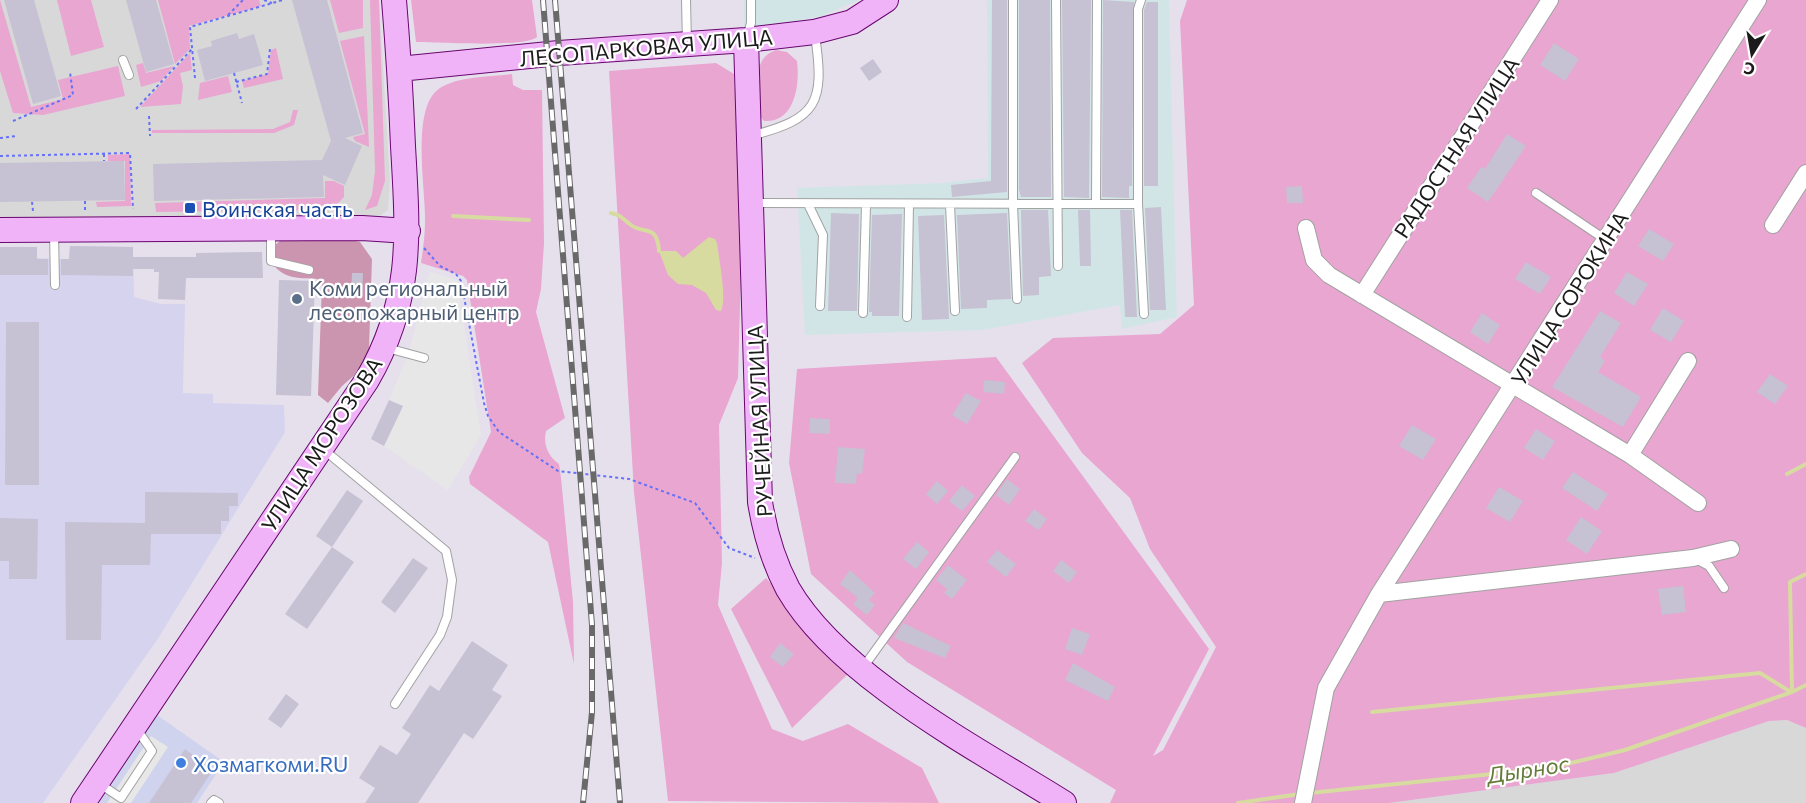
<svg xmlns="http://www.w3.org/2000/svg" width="1806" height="803" font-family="Commissioner,sans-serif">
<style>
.residential{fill:#d8d8d9}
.commercial{fill:#cfd3ee}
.industrial{fill:#d2e5e6}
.military{fill:#d6d3ef}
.grass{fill:#e8a6d1}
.forest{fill:#cc95af}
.parking{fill:#e7e7e7}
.water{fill:#d7dba0}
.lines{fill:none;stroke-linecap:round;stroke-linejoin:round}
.stream{stroke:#d7dba0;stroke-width:4}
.building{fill:#c6c1d3}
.lane-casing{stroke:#a2a2a2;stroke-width:10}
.street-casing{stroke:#a2a2a2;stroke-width:18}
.secondary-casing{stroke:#68066e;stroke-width:26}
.path{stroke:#6670f8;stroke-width:2;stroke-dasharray:3 3;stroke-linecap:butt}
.lane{stroke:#fff;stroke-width:8}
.street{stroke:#fff;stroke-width:16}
.secondary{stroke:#f0b3f8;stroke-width:24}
.rail-casing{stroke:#696969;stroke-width:6}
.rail{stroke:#fff;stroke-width:4;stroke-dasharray:11;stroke-linecap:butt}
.transit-dot{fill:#1a4fb4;stroke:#fff;stroke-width:2}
.service-dot{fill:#5c6f8a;stroke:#fff;stroke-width:2}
.shop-dot{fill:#3f7fe0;stroke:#fff;stroke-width:2}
.labels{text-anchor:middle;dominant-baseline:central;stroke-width:4.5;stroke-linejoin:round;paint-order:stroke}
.street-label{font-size:21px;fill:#1b1b1b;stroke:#fff}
.transit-label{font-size:21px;fill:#164399;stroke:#fff;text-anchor:start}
.service-label{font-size:21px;fill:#4e5e75;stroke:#fff;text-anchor:start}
.shop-label{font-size:21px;fill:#366cbe;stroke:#fff;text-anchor:start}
.water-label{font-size:22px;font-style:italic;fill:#657b38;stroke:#fff}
</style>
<rect width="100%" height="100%" fill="#e6e0ed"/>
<path class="residential" d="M0 0H379L390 181 388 210 378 217 0 220Z
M1787 720 1806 728V803H1389L1614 773 1769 721Z"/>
<path class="commercial" d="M157 715 224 762 197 803H99Z"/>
<path class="industrial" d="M744 0H859L822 16 779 25 744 26Z
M987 0H1169L1177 317 1122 329 1120 305 983 330 805 335 797 188 941 183 988 178Z"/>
<path class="military" d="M70 246 133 247 134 297 161 304H185L183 393 213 394V403L284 405 285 432 157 640 43 803H0V247H37V258L54 259H69Z"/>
<path class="grass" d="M0 0 31 107 63 99 58 80 118 66 125 96 43 115 13 113 0 71Z
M57 0H91L104 47 71 56Z
M158 0H259L261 6 189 26 190 49 175 64Z
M330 0H363V28L339 33Z
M370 0H379L385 181 377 206 365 210 372 195 375 171Z
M411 0H532L537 37C524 48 437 42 416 42Z
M1187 0H1806V728L1787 720 1769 721 1614 773 1389 803H1110L1116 790 907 662 811 574 789 463 797 369 996 357 1209 649 1153 756 1163 750 1216 647 1150 549 1130 498 1082 453 1022 363 1053 338 1160 334 1194 305 1180 21Z
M364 36 369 147 355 141 353 137 365 134 340 41Z
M276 48 283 79 244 88 242 81 268 74 271 50Z
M776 50 787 52 797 61C800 85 795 123 764 121L760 116C759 93 749 59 776 50Z
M190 53 192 70 180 73 183 86 181 104 140 107Z
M143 63 146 73 174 66 161 81 141 87 136 65Z
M716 63 734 74 742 231 738 378 719 425 722 563 718 605 772 729 803 741 848 724 922 768 939 803 668 801 634 492 609 71Z
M512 74 513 85 523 90H542L544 243 541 289 536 312 565 418 546 431C543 445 548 456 559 464L561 478 573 602 574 664 548 542 470 484 469 477 491 432 467 280 463 276 421 263C423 249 425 235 425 222 426 190 410 107 440 88 459 76 490 77 512 74Z
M228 76 232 92 198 100 200 83Z
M293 110H298L294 125 274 133H152V130L273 129 290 122Z
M130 154 131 206 97 207 96 202 125 201V161H108V155Z
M325 181H334L344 186V197L331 210 156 212 155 203 325 198Z
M766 578 849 673 792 728 731 609Z"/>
<path class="forest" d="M351 240 360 242 372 259 369 349 365 366 342 386 328 403 318 395 322 283 317 279C310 278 301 279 293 277 275 273 261 255 280 241Z"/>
<path class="parking" d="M430 272 457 280 481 435 448 490 384 446 403 406 389 400 408 355Z
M151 736 168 747 131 803H107Z"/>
<path class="water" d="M709 237 715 239 717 243C719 260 727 297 721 311L716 310 706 293 692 285 678 284 668 275 659 251H676L683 258Z"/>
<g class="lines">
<path class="stream" d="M611 213C621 215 623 219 631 225 644 235 657 223 659 251
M453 216 529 220
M1787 474 1806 464
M1792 692 1790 582 1806 574
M1372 712 1760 673 1791 692
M1310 793 1550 768 1625 750 1792 692 1806 685
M1238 803 1300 794"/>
</g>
<path class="building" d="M4 0H34L61 96 33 104Z
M126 0H156L174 64 146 72Z
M292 0H327L363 133 345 138 362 146 345 185 323 175 324 197 154 201 153 164 322 160 331 141Z
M992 0H1007V192L952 197 951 185 991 181Z
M1019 0H1050L1051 197H1021L1019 190Z
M1062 0H1091L1089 198 1064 197Z
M1103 0 1134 2 1132 186H1129V198L1102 197Z
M1147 2H1158V186H1144V10Z
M237 33 239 39 254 34 263 65 205 81 197 50 212 46 211 41Z
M1554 43 1579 59 1565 81 1540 65Z
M873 59 882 72 869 81 860 68Z
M1507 134 1526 146 1488 202 1467 188 1481 167 1485 169Z
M124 161 125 200 0 202V163Z
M1302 186 1303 203H1287L1286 187Z
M1161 207 1166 310H1150L1145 208Z
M1021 210H1048L1051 276 1039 277V295L1023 296Z
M1078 210H1090L1091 266H1080Z
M1120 210H1132L1137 317H1125Z
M831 213 859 214 857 311H828Z
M1007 213 1011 299 987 300V308L961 309 957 215Z
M902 214 899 316H872V312H869L872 215Z
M944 215 949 319 922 320 918 216Z
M1649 229 1674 244 1663 261 1638 246Z
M70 246 133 247V257H196V253L262 252 263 278H186L185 300 158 299 159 272H154V269H133V276L61 275V259H69Z
M0 247H37V259H48V275H0Z
M1526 262 1551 277 1540 294 1515 279Z
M1627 272 1648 284 1634 306 1614 293Z
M352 273H363L362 298 351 297Z
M279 280 315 281 311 396 276 395Z
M1663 308 1684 321 1671 342 1650 330Z
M1600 311 1621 323 1600 357 1605 361 1598 372 1641 397 1623 427 1552 387Z
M1482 313 1500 325 1488 344 1470 332Z
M6 322H39V485H5Z
M1770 374 1788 386 1775 404 1757 392Z
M984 380 1005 382 1004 394 983 392Z
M966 393 981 401 967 424 952 415Z
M389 400 403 406 384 446 371 439Z
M810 418 830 419V434L809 433Z
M1412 425 1436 439 1423 460 1399 446Z
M1536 429 1555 441 1543 460 1524 448Z
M838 447 865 449 862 474 857 473 856 484 835 483Z
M1573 472 1608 494 1597 511 1562 488Z
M1007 479 1020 489 1009 505 996 495Z
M937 481 948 491 937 504 926 494Z
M962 485 975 496 962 511 949 501Z
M1499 487 1523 501 1510 522 1486 508Z
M347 490 363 501 332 547 316 536Z
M145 492 238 493V506H229V521H221V534H151L150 565H102L101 640H66L65 522 145 523Z
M1034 509 1047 519 1039 530 1025 521Z
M1581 517 1602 531 1587 554 1566 540Z
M0 518 38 519 37 579H9V561H0Z
M917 542 929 552 916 569 903 559Z
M332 547 354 562 307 629 285 614Z
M997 550 1016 564 1006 577 987 562Z
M413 558 428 568 395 613 381 602Z
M1061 560 1077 572 1069 583 1053 571Z
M948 565 967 580 952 599 944 593 947 589 936 580Z
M850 570 875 593 869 600 875 605 867 615 853 604 858 598 840 584Z
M1683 586 1686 612 1662 615 1658 589Z
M903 623 951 646 945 658 894 638Z
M1072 628 1090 634 1082 655 1065 649Z
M472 641 508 665 492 690 502 696 473 739 464 733 418 803H365L375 788 359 778 380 745 397 755 411 734 402 728 430 685 439 691Z
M780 643 794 654 783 667 770 657Z
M1073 663 1115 687 1108 701 1065 680Z
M286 694 299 704 281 728 268 719Z
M185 749 213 770 191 803H149Z"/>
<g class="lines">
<g class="lane-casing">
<path id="lane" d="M686 0 687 43
M1013 0V205L1017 299
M1056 0 1058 266
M1141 0 1138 9V204L1144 314
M747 37 751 23V0
M123 60 129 75
M750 136C818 119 825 103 815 35
M1536 193 1606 240
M754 203 1138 204
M808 204 823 235 820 306
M1096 204 1097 0
M950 205 955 311
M271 229V261L309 270
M54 231 55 285
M863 313 866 205
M907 317 909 205
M387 348 424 358
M323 449 446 551 452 580 447 617 440 635 395 704
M1696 559 1709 566 1724 588
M862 669 1015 457
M100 784 121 798 152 751 136 728
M211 803 214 800 219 803"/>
</g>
<g class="street-casing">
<path id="street" d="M1773 225 1806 173
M1306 228 1314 260 1329 275 1630 455 1698 503
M1362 295 1550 0
M1630 455 1688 361
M1379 594 1693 558 1731 549
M1303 803 1326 688 1379 594 1758 0"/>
</g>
<g class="secondary-casing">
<path id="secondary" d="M746 40 760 502C765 533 773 561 788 589 839 677 978 749 1064 803
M399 69 559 53 746 40 814 32 852 22 886 0
M0 230 362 228 408 231
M83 803 367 380C414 299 408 234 403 146 401 97 398 48 394 0"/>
</g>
<path class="path" d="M264 0 272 3
M228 15 243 0
M234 73 242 103
M195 78 190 27 283 0
M236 82 267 74 270 49
M136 109 192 49
M149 116 150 136
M13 121 73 95 70 72
M0 138 17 136
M104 154V161
M0 156 130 153 133 209
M85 201V210
M32 202 33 211
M424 248 440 266 456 274 461 281 484 403 488 416 499 432 558 471 629 479 695 503 729 548 755 558"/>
<use href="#lane" class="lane"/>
<use href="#street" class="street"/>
<use href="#secondary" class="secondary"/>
<g class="rail-casing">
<path id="rail" d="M543 0 592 625V712L583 803
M555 0 620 803"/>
</g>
<use href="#rail" class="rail"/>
</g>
<rect class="transit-dot" x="184" y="202" width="12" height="12" rx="3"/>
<circle class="service-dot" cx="297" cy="299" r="6"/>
<circle class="shop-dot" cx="181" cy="763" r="6"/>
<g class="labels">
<g class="street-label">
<text transform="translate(646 47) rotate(-5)">ЛЕСОПАРКОВАЯ УЛИЦА</text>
<text transform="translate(1456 147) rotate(-57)">РАДОСТНАЯ УЛИЦА</text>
<text transform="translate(1569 298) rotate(-58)">УЛИЦА СОРОКИНА</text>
<text transform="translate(759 421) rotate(-93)">РУЧЕЙНАЯ УЛИЦА</text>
<text transform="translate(321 444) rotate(-57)">УЛИЦА МОРОЗОВА</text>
</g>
<g class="transit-label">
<text x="202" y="208">Воинская часть</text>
</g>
<g class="service-label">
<text x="309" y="287">Коми региональный<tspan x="309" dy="24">лесопожарный центр</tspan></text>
</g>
<g class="shop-label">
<text x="193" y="763">Хозмагкоми.RU</text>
</g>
<g class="water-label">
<text transform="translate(1528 769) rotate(-9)">Дырнос</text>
</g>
</g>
<g transform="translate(1752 54) rotate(191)" stroke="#ffffff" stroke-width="4.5" paint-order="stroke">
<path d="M0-4.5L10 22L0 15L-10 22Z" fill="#1b1b1b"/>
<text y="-9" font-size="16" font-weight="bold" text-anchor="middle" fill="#1b1b1b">С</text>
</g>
</svg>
